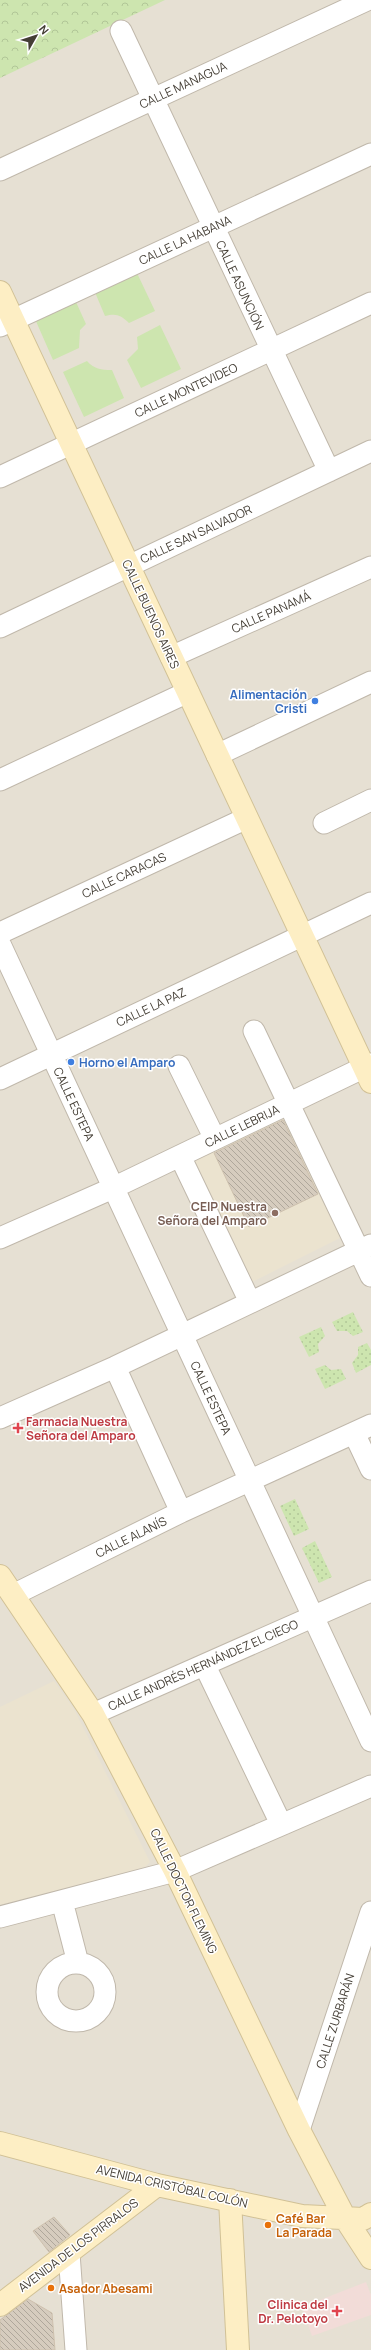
<svg xmlns="http://www.w3.org/2000/svg" width="371" height="2350" font-family="Manrope,sans-serif">
<style>
.residential{fill:#e6e0d3}
.education{fill:#ebe3cf}
.medical{fill:#f2dcd8}
.grass{fill:#cde5af}
.park{fill:url(#park-crowns)}
.garden{fill:url(#garden-dots)}
.building{fill:url(#building-back-hatch);stroke:#cec1ae}
.lines{fill:none;stroke-linecap:round;stroke-linejoin:round}
.street-casing{stroke:#c0b8ab;stroke-width:23}
.secondary-casing{stroke:#d1c196;stroke-width:24}
.street{stroke:#fff;stroke-width:21}
.secondary{stroke:#fdeec4;stroke-width:22}
.shop-dot{fill:#3f7fe0;stroke:#fff;stroke-width:1.5}
.education-dot{fill:#8d6e63;stroke:#fff;stroke-width:1.5}
.health-dot{fill:#e0444e;stroke:#fff;stroke-width:1.5}
.food-dot{fill:#e8710a;stroke:#fff;stroke-width:1.5}
.labels{text-anchor:middle;dominant-baseline:central;stroke-width:3;stroke-linejoin:round;paint-order:stroke}
.street-label{font-size:12px;fill:#443e35;stroke:#fff}
.shop-label{font-size:12px;font-weight:bold;fill:#366cbe;stroke:#fff;text-anchor:end}
.education-label{font-size:12px;font-weight:bold;fill:#785e54;stroke:#fff;text-anchor:end}
.health-label{font-size:12px;font-weight:bold;fill:#be3a42;stroke:#fff;text-anchor:start}
.food-label{font-size:12px;font-weight:bold;fill:#c56008;stroke:#fff;text-anchor:start}
</style>
<defs>
<pattern id="park-crowns" width="20" height="18" patternUnits="userSpaceOnUse"><rect width="20" height="18" fill="#cde5af"/><path d="M2 6a3 3 0 1 1 6 0M12 15a3 3 0 1 1 6 0" fill="none" stroke="#b1c697"/></pattern>
<pattern id="garden-dots" width="8" height="8" patternUnits="userSpaceOnUse"><rect width="8" height="8" fill="#cde5af"/><path d="M2 2h.1M6 6h.1" fill="none" stroke="#b1c697" stroke-width="1.8" stroke-linecap="round"/></pattern>
<pattern id="building-back-hatch" width="6" height="6" patternUnits="userSpaceOnUse"><rect width="6" height="6" fill="#d6ccbe"/><path d="M-1 5l2 2M0 0l6 6M5-1l2 2" fill="none" stroke="#afa79b"/></pattern>
</defs>
<rect width="100%" height="100%" fill="#f2eee5"/>
<path class="residential" d="M0 0H371V2350H0Z"/>
<path class="education" d="M287 1112 346 1235 248 1284 191 1160Z
M54 1681 74 1709 150 1862 144 1868 0 1907V1707Z"/>
<path class="medical" d="M366 2282 371 2295V2315L312 2336 302 2307Z"/>
<path class="grass" d="M136 271 155 311 129 323C121 315 116 313 105 316L94 290Z
M76 302 86 324 80 330 79 348 53 360 35 319Z
M160 325 181 369 141 388 127 360 138 349 137 337Z
M87 361C94 369 101 370 112 370L124 398 84 417 63 372Z"/>
<path class="park" d="M0 0H165L0 78Z"/>
<path class="garden" d="M353 1312 363 1332 353 1336 347 1331H337L332 1322Z
M321 1327 325 1336 318 1344 319 1352 309 1357 299 1337Z
M367 1343 371 1350V1365L356 1373 352 1363 358 1355V1347Z
M325 1365 331 1370 341 1369 346 1379 325 1389 315 1369Z
M295 1499 309 1529 294 1536 280 1506Z
M315 1541 332 1577 319 1583 302 1548Z"/>
<path class="building" d="M283 1120 318 1194 249 1227 214 1153Z
M54 2217 70 2235 49 2252 33 2231Z
M28 2299 52 2313 55 2350H0V2320Z"/>
<g class="lines">
<g class="street-casing">
<path id="street" d="M121 31 329 471
M0 170 367 0
M0 326 371 154
M0 477 371 303
M0 627 371 451
M171 657 371 567
M217 755 371 682
M0 780 188 692
M324 823 371 800
M0 933 247 818
M0 944 371 1741
M254 1031 371 1276
M179 1066 215 1139
M0 1079 371 903
M180 1156 250 1302
M0 1238 113 1188 371 1064
M115 1367 181 1512
M0 1418 115 1367 371 1245
M354 1433 371 1469
M13 1595 181 1512 371 1425
M205 1666 281 1824
M93 1714 371 1591
M62 1901 78 1963
M0 1917 175 1871 371 1786
M47 1992a29 29 0 1 1 58 0a29 29 0 1 1-58 0Z
M299 2130 371 1912
M69 2253 76 2350"/>
</g>
<g class="secondary-casing">
<path id="secondary" d="M0 292 371 1082
M0 1576 93 1714 175 1871 299 2130 345 2218 371 2258
M0 2143 157 2185 302 2216 363 2219 371 2214
M230 2200 238 2350
M0 2305 157 2185"/>
</g>
<use href="#street" class="street"/>
<use href="#secondary" class="secondary"/>
</g>
<g class="shop-dot">
<circle cx="315" cy="701" r="4"/>
<circle cx="71" cy="1062" r="4"/>
</g>
<circle class="education-dot" cx="275" cy="1213" r="4"/>
<g class="health-dot">
<path d="M16 1422h4v4h4v4h-4v4h-4v-4h-4v-4h4z"/>
<path d="M335 2305h4v4h4v4h-4v4h-4v-4h-4v-4h4z"/>
</g>
<g class="food-dot">
<circle cx="268" cy="2225" r="4"/>
<circle cx="51" cy="2288" r="4"/>
</g>
<g class="labels">
<g class="street-label">
<text transform="translate(183 85) rotate(-25)">CALLE MANAGUA</text>
<text transform="translate(185 240) rotate(-25)">CALLE LA HABANA</text>
<text transform="translate(240 285) rotate(65)">CALLE ASUNCIÓN</text>
<text transform="translate(186 390) rotate(-25)">CALLE MONTEVIDEO</text>
<text transform="translate(196 534) rotate(-25)">CALLE SAN SALVADOR</text>
<text transform="translate(271 612) rotate(-24)">CALLE PANAMÁ</text>
<text transform="translate(151 614) rotate(65)">CALLE BUENOS AIRES</text>
<text transform="translate(124 875) rotate(-25)">CALLE CARACAS</text>
<text transform="translate(151 1007) rotate(-25)">CALLE LA PAZ</text>
<text transform="translate(74 1104) rotate(65)">CALLE ESTEPA</text>
<text transform="translate(242 1126) rotate(-26)">CALLE LEBRIJA</text>
<text transform="translate(211 1398) rotate(65)">CALLE ESTEPA</text>
<text transform="translate(131 1537) rotate(-26)">CALLE ALANÍS</text>
<text transform="translate(203 1665) rotate(-24)">CALLE ANDRÉS HERNÁNDEZ EL CIEGO</text>
<text transform="translate(184 1891) rotate(64)">CALLE DOCTOR FLEMING</text>
<text transform="translate(335 2021) rotate(-72)">CALLE ZURBARÁN</text>
<text transform="translate(172 2186) rotate(13)">AVENIDA CRISTÓBAL COLÓN</text>
<text transform="translate(78 2245) rotate(-37)">AVENIDA DE LOS PIRRALOS</text>
</g>
<g class="shop-label">
<text x="307" y="694">Alimentación<tspan x="307" dy="14">Cristi</tspan></text>
<text x="79" y="1062" text-anchor="start">Horno el Amparo</text>
</g>
<g class="education-label">
<text x="267" y="1206">CEIP Nuestra<tspan x="267" dy="14">Señora del Amparo</tspan></text>
</g>
<g class="health-label">
<text x="26" y="1421">Farmacia Nuestra<tspan x="26" dy="14">Señora del Amparo</tspan></text>
<text x="328" y="2304" text-anchor="end">Clinica del<tspan x="328" dy="14">Dr. Pelotoyo</tspan></text>
</g>
<g class="food-label">
<text x="276" y="2218">Café Bar<tspan x="276" dy="14">La Parada</tspan></text>
<text x="59" y="2288">Asador Abesami</text>
</g>
</g>
<g transform="translate(36 36) rotate(51)" stroke="#ffffff" stroke-width="3" paint-order="stroke">
<path d="M0-3L7 15L0 10L-7 15Z" fill="#443e35"/>
<text y="-6" font-size="11" font-weight="bold" text-anchor="middle" fill="#443e35">N</text>
</g>
</svg>
